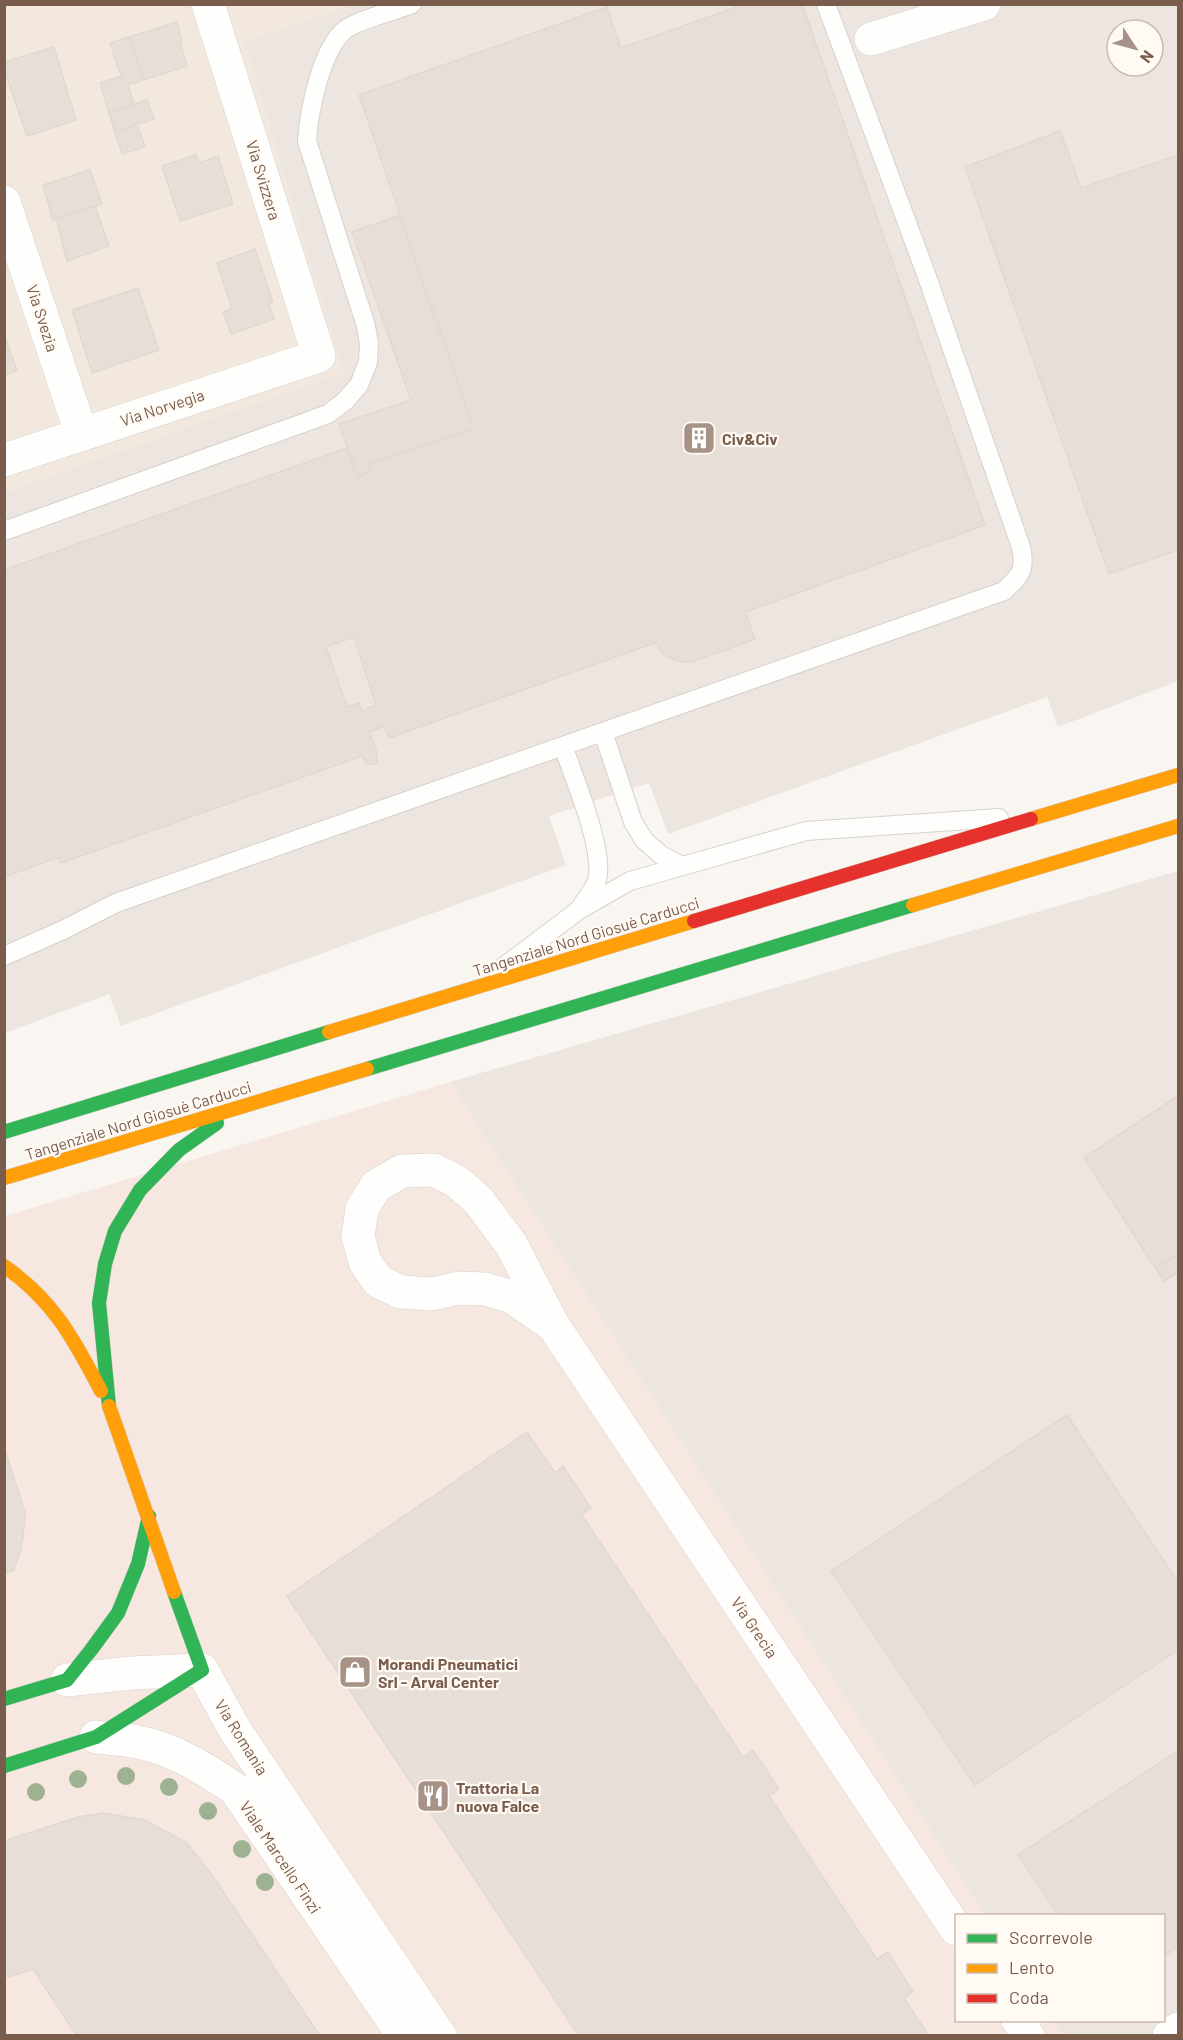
<svg xmlns="http://www.w3.org/2000/svg" width="1183" height="2040" font-family="Barlow,sans-serif">
<style>
.residential{fill:#f2e8de}
.commercial{fill:#f6e8e1}
.industrial{fill:#ede5e0;fill-rule:evenodd}
.building{fill:#e6ded7;stroke:#e2d8d2;stroke-width:1.5;fill-rule:evenodd}
.lines{fill:none;stroke-linecap:round;stroke-linejoin:round}
.lane-casing{stroke:#d7d1cb;stroke-width:20}
.street-casing{stroke:#d7d1cb;stroke-width:34}
.fast-casing{stroke:#d9d2cb;stroke-width:15}
.slow-casing{stroke:#d9d2cb;stroke-width:15}
.jam-casing{stroke:#d9d2cb;stroke-width:15}
.lane{stroke:#fefefd;stroke-width:18}
.street{stroke:#fefefd;stroke-width:33}
.fast{stroke:#30b455;stroke-width:14}
.slow{stroke:#ff9f0a;stroke-width:14}
.jam{stroke:#e5322d;stroke-width:14}
.tree{fill:#9eb190}
.labels{text-anchor:middle;dominant-baseline:central;stroke-width:4.5;stroke-linejoin:round;paint-order:stroke}
.street-label{font-size:16px;fill:#7a5c4d;stroke:#fffaf3}
.poi-label{font-size:16px;font-weight:bold;fill:#7a5c4d;stroke:#fffaf3;text-anchor:start}
</style>
<rect width="100%" height="100%" fill="#f9f5f0"/>
<path class="residential" d="M4 5H356L244 42 343 372 5 492Z"/>
<path class="commercial" d="M450 1082 985 1915 956 1916V2020L1052 2021 1062 2035 5 2036V1216Z"/>
<path class="industrial" d="M356 4 1178 5V681L1058 727 1047 697 668 834 649 783 549 816 566 865 121 1026 109 994 5 1033V492L343 372 244 42ZM1117 30H1153V66H1117Z
M1178 871V2035H1062L1052 2021 1164 2020V1916L985 1915 450 1082Z"/>
<path class="building" d="M745 4H802L985 525 745 612 755 639 692 662H682L668 657 659 649 657 642 389 738 384 726 369 732 377 753V762L374 764H367L362 756 61 863 59 857 4 877V570L347 448 358 477 370 472 367 465 473 428 359 95 607 7 621 48ZM354 637 376 705 362 711 359 703 347 707 326 647Z
M177 22 182 41 180 42 187 66 143 80 129 37Z
M129 37 143 80 128 85 134 104 109 113 100 83 121 76 110 43Z
M54 47 76 120 27 136 4 69V62Z
M147 100 154 119 115 132 109 113Z
M137 124 145 147 122 154 115 132Z
M1060 131 1081 188 1178 155V550L1109 574 965 167Z
M196 155 199 163 218 156 233 204 180 221 162 166Z
M90 170 102 204 53 220 43 185Z
M95 206 109 246 67 261 56 219Z
M400 215 473 428 367 465 370 472 358 477 339 424 411 400 352 232Z
M255 249 273 302 269 304 274 319 231 334 223 312 232 309 217 263Z
M138 288 159 350 92 373 72 310Z
M4 334 17 371 4 375Z
M1178 1096V1254L1156 1269 1084 1158Z
M1178 1254V1272L1164 1281 1156 1269Z
M1067 1415 1178 1582V1650L975 1785 831 1571Z
M527 1432 555 1473 563 1466 591 1508 581 1514 743 1757 753 1750 779 1789 769 1796 877 1959 888 1952 913 1992 904 1998 929 2036H579L287 1596Z
M4 1447 25 1512 23 1538 20 1553 13 1571 4 1573Z
M1178 1751V1946L1164 1956V1916H1059L1018 1855Z
M103 1813 145 1820 187 1843 214 1878 320 2036H77L33 1969 9 1977 4 1975V1841L78 1817Z"/>
<g class="lines">
<g class="lane-casing">
<path id="lane" d="M4 531 328 414 345 401 359 385 368 362 369 344 366 326 307 141C309 112 321 48 346 29 360 19 395 11 412 4
M603 732 633 822 644 840 661 855 682 866
M563 746C574 778 605 850 597 880 594 890 585 900 580 908
M4 956 63 930 116 903 1004 591C1021 575 1026 570 1021 547L926 274 826 4
M498 971 579 910 630 881 806 831 999 818"/>
</g>
<g class="street-casing">
<path id="street" d="M871 39 984 4
M4 202 81 433
M4 460 319 356 208 4
M553 1325 512 1297 485 1289 459 1288 432 1294 401 1292 378 1281 365 1262 358 1236 362 1209 376 1186 402 1171 434 1170 456 1181 478 1200 511 1244 553 1325 956 1929
M67 1680 131 1673 202 1670 235 1730 440 2036
M96 1737C110 1739 125 1739 138 1742 174 1749 205 1769 235 1789L394 2022 424 2036
M1018 2020 1028 2036
M1169 2036 1178 2029"/>
</g>
<g class="fast-casing">
<path id="fast" d="M367 1069 913 905
M4 1132 329 1032
M109 1406 99 1303 105 1264 115 1231 140 1190 179 1150 217 1123
M4 1699 67 1680 91 1650 118 1613 138 1564 149 1516
M4 1766 96 1737 202 1670 174 1592"/>
</g>
<g class="slow-casing">
<path id="slow" d="M1031 819 1178 775
M913 905 1178 826
M329 1032 694 921
M4 1178 367 1069
M4 1266C54 1301 73 1338 101 1391
M109 1406 174 1592"/>
</g>
<g class="jam-casing">
<path id="jam" d="M694 921 1031 819"/>
</g>
<use href="#lane" class="lane"/>
<use href="#street" class="street"/>
<use href="#fast" class="fast"/>
<use href="#slow" class="slow"/>
<use href="#jam" class="jam"/>
</g>
<g class="tree">
<circle cx="126" cy="1776" r="9"/>
<circle cx="78" cy="1779" r="9"/>
<circle cx="169" cy="1787" r="9"/>
<circle cx="36" cy="1792" r="9"/>
<circle cx="208" cy="1811" r="9"/>
<circle cx="242" cy="1849" r="9"/>
<circle cx="265" cy="1882" r="9"/>
</g>
<defs>
<g id="building-square" transform="scale(1.725)"><rect x="-9" y="-9" width="18" height="18" rx="4" fill="#a69286" stroke="#fffaf3"/><path d="M-4-6H4V6H1V3H-1V6H-4ZM-2.5-4.3h1.7v1.8h-1.7ZM.8-4.3h1.7v1.8H.8ZM-2.5-1h1.7V.8h-1.7ZM.8-1h1.7V.8H.8Z" fill="#fff"/></g>
<g id="shop-square" transform="scale(1.725)"><rect x="-9" y="-9" width="18" height="18" rx="4" fill="#a69286" stroke="#fffaf3"/><path d="M-5-2.5h2.3a2.7 3.5 0 0 1 5.4 0H5L5.5 6h-11ZM-1.5-2.5h3a1.5 2.3 0 0 0-3 0Z" fill="#fff"/></g>
<g id="restaurant-square" transform="scale(1.725)"><rect x="-9" y="-9" width="18" height="18" rx="4" fill="#a69286" stroke="#fffaf3"/><path d="M-5-6h1v4h1v-4h1v4h1v-4h1v5L-1.5 .5V6h-2V.5L-5-1ZM5-6V6H3V1.5H1.5Q1.5-4 5-6Z" fill="#fff"/></g>
</defs>
<g fill-rule="evenodd">
<use href="#building-square" x="699" y="438"/>
<use href="#shop-square" x="355" y="1672"/>
<use href="#restaurant-square" x="433" y="1796"/>
</g>
<g class="labels">
<g class="street-label">
<text transform="translate(264 180) rotate(73)">Via Svizzera</text>
<text transform="translate(43 318) rotate(72)">Via Svezia</text>
<text transform="translate(162 407) rotate(-18)">Via Norvegia</text>
<text transform="translate(586 936) rotate(-17)">Tangenziale Nord Giosuè Carducci</text>
<text transform="translate(138 1120) rotate(-17)">Tangenziale Nord Giosuè Carducci</text>
<text transform="translate(755 1627) rotate(56)">Via Grecia</text>
<text transform="translate(242 1737) rotate(58)">Via Romania</text>
<text transform="translate(281 1857) rotate(56)">Viale Marcello Finzi</text>
</g>
<g class="poi-label">
<text x="722" y="438">Civ&amp;Civ</text>
<text x="378" y="1663">Morandi Pneumatici<tspan x="378" dy="18">Srl - Arval Center</tspan></text>
<text x="456" y="1787">Trattoria La<tspan x="456" dy="18">nuova Falce</tspan></text>
</g>
</g>
<rect width="1183" height="2040" fill="none" stroke="#7a5c4d" stroke-width="12"/>
<rect x="955" y="1914" width="210" height="108" fill="#fffaf3" stroke="#cabbb1" stroke-width="1.5"/>
<rect x="967" y="1934" width="30" height="9" fill="#30b455" stroke="#cabbb1" stroke-width="1.5"/>
<text x="1009" y="1944" font-size="18" fill="#7a5c4d">Scorrevole</text>
<rect x="967" y="1964" width="30" height="9" fill="#ff9f0a" stroke="#cabbb1" stroke-width="1.5"/>
<text x="1009" y="1974" font-size="18" fill="#7a5c4d">Lento</text>
<rect x="967" y="1994" width="30" height="9" fill="#e5322d" stroke="#cabbb1" stroke-width="1.5"/>
<text x="1009" y="2004" font-size="18" fill="#7a5c4d">Coda</text>
<g transform="translate(1135 48) rotate(126)"><circle r="28" fill="#fffaf3" stroke="#cabbb1" stroke-width="1.5"/>
<path d="M0-4.5L10 22L0 15L-10 22Z" fill="#a69286"/>
<text y="-9" font-size="16" font-weight="bold" text-anchor="middle" fill="#7a5c4d">N</text>
</g>
</svg>
